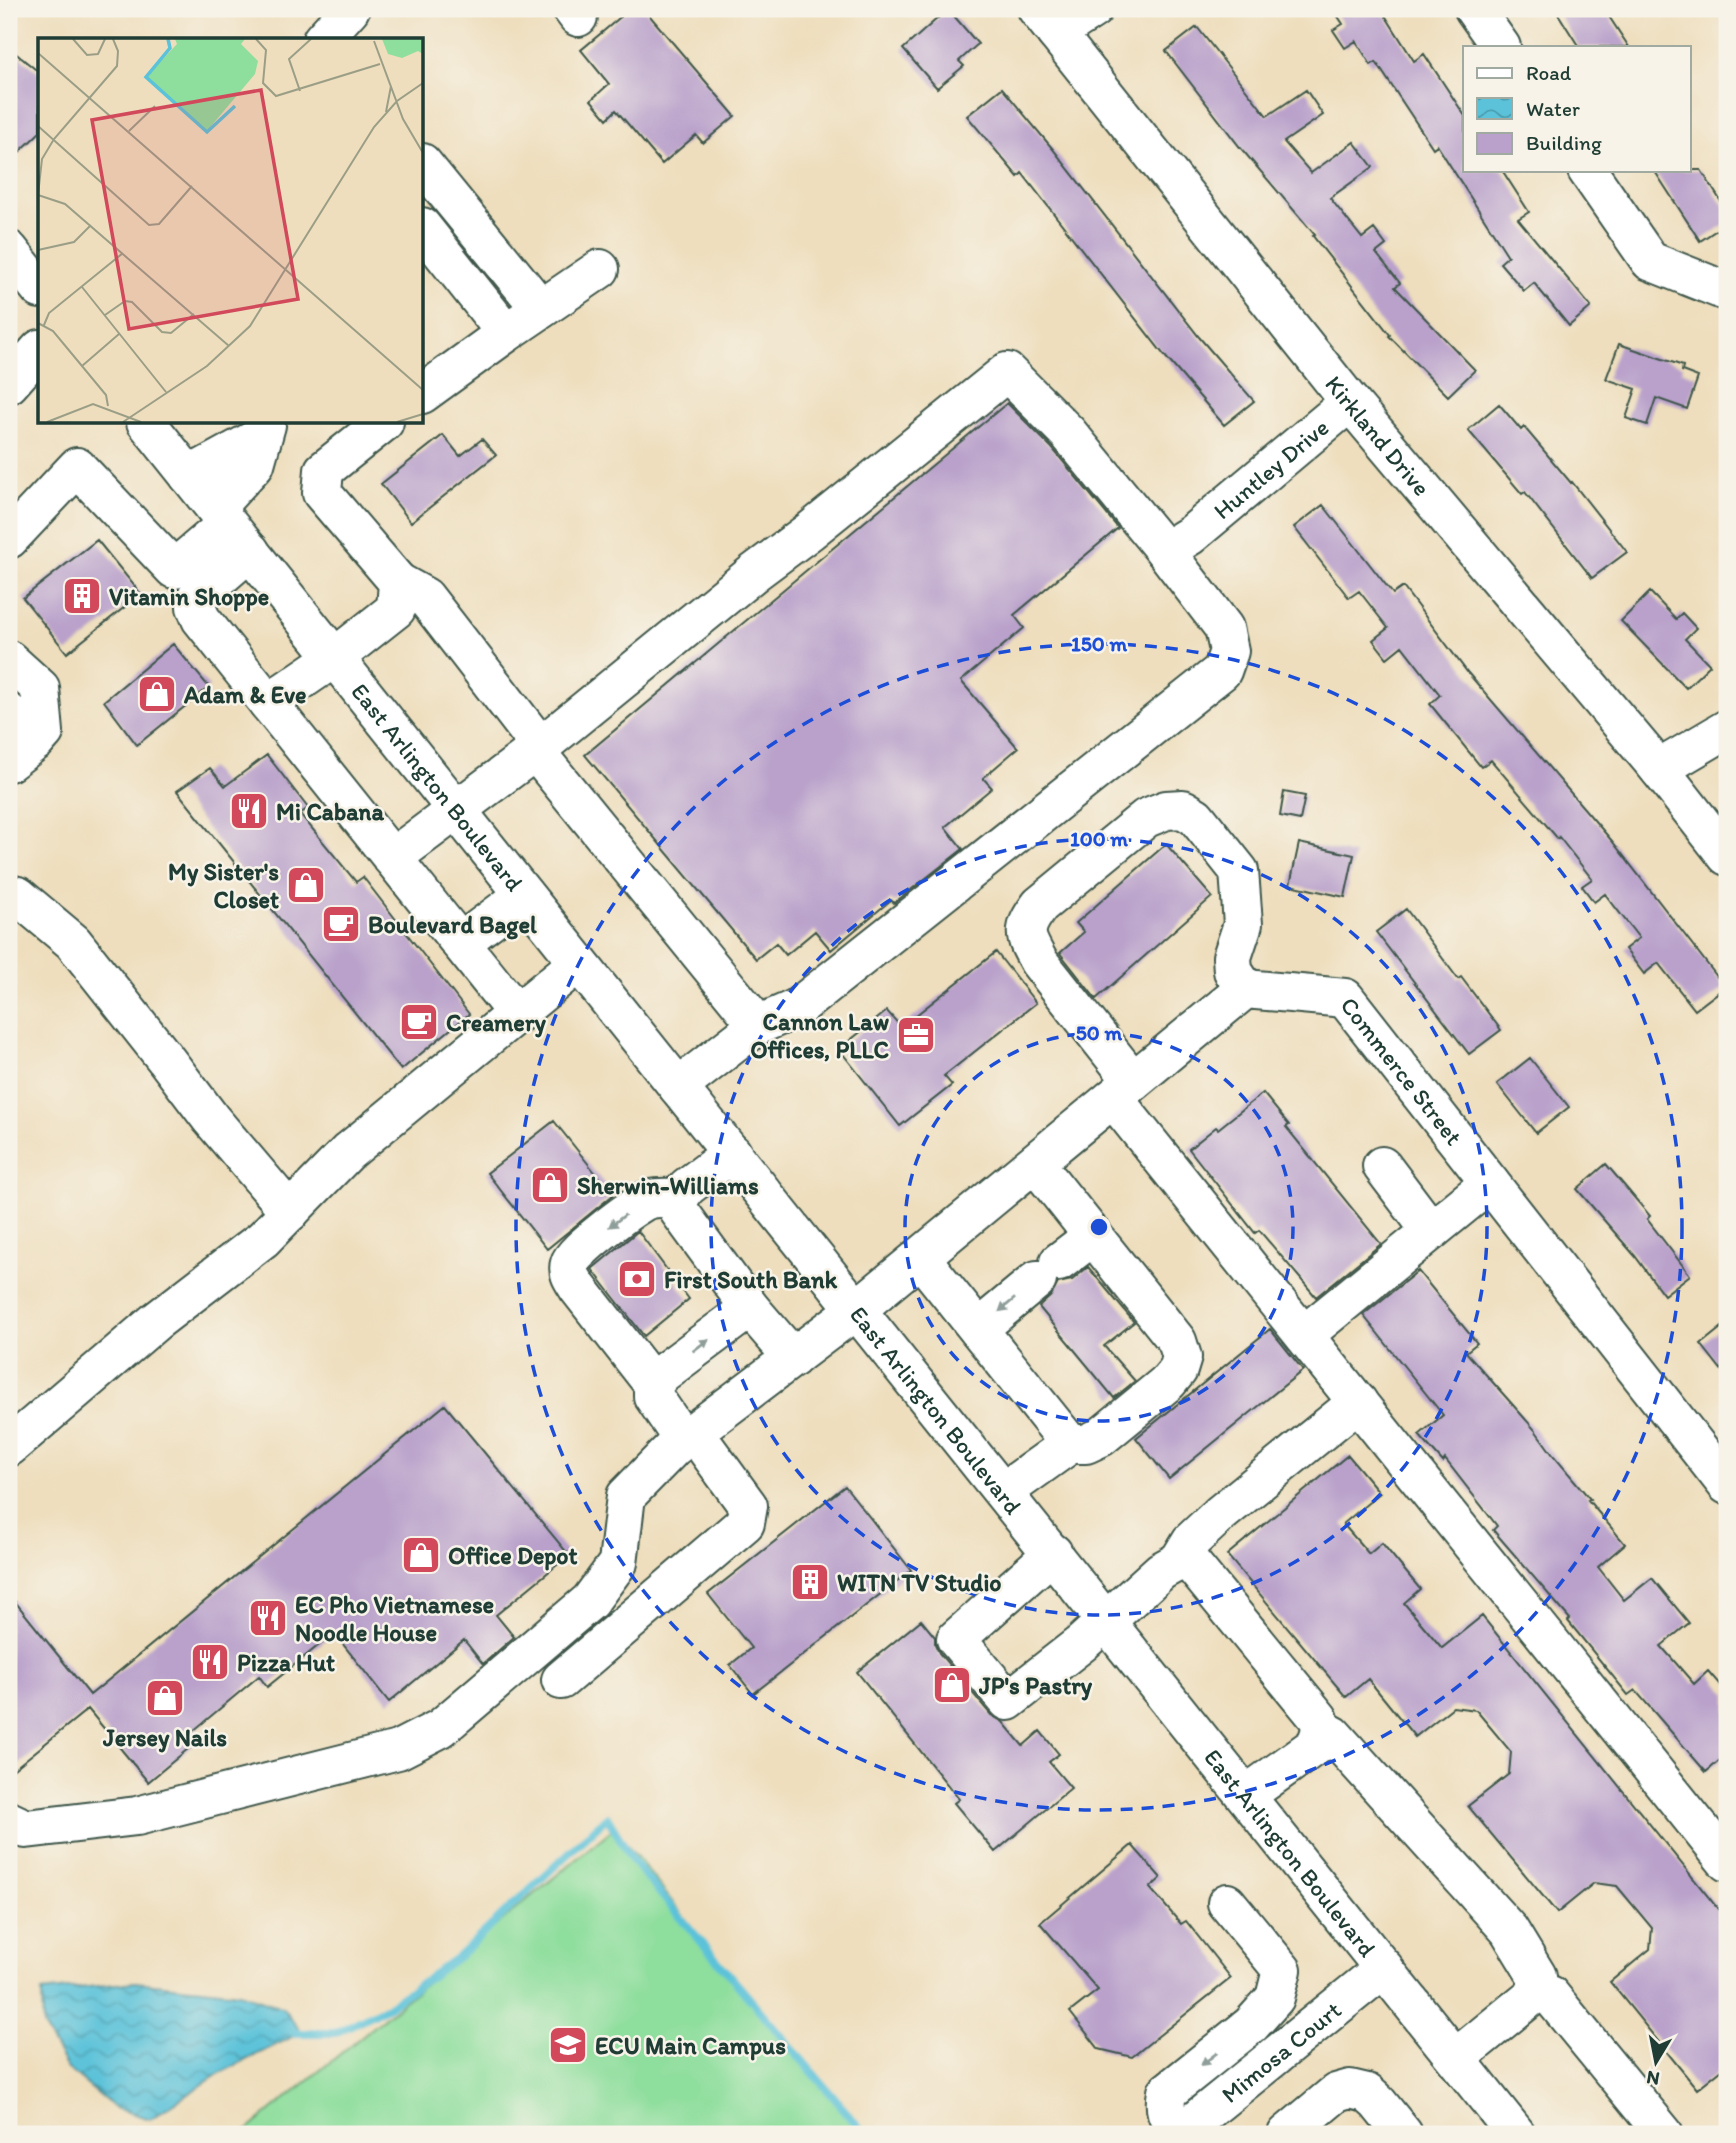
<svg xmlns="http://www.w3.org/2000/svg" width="1736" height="2143" font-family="Itim,sans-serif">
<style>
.garden{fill:#8ede9d;stroke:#568e68;stroke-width:2}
.water{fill:url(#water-waves);stroke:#3d8086;stroke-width:2}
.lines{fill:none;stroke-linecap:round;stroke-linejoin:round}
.stream{stroke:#5bc2d9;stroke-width:8}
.building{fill:#b9a1cb}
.minor-casing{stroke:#3e5549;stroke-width:42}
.major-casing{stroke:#3e5549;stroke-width:42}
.highway-casing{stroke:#3e5549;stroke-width:42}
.minor{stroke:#fff;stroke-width:38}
.major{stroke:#fff;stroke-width:38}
.highway{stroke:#fff;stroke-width:38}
.oneway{fill:#8f9e9a}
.ring{fill:none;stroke:#1d4ed8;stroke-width:3.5;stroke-dasharray:12 9}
.labels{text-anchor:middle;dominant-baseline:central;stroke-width:5;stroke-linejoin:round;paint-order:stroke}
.street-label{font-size:24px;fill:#1f3d34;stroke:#f7f3e8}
.poi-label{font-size:24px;font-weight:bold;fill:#1f3d34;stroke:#f7f3e8;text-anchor:start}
.inset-river{fill:none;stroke:#5bc2d9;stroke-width:3.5}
.inset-road{fill:none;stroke:#9b9e86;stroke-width:2}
.view{fill:#d1495b;fill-opacity:0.15;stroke:#d1495b;stroke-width:3.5}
.inset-edge{fill:none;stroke:#1f3d34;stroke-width:3.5}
.centre{fill:#1d4ed8;stroke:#f7f3e8;stroke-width:3.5}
.ring-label{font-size:21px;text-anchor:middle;font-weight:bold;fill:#1d4ed8;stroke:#f7f3e8;stroke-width:5;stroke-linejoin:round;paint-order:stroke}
</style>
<defs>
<pattern id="water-waves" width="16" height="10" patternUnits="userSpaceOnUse" patternTransform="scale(1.75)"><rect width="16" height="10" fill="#5bc2d9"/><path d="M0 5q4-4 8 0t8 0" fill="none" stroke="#4b9fb1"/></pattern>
</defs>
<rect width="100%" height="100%" fill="#f7f3e8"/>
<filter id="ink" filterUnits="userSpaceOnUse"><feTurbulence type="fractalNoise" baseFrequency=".0143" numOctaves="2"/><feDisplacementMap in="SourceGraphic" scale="14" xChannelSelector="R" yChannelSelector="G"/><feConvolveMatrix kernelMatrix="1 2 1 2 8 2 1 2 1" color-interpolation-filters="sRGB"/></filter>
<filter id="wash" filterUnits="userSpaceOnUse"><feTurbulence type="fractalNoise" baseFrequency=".00686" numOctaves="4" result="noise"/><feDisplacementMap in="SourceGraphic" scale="28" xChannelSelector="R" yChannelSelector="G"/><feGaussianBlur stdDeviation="1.57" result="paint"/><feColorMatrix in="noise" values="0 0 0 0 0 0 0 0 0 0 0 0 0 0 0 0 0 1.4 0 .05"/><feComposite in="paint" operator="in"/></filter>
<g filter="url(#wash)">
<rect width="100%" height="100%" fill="#eedebd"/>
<path class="garden" d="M614 1828 745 1994 863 2132 861 2134H243Z"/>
<path class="water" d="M135 1982 239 1993 282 2007 302 2032 220 2073 150 2119 115 2108 67 2068 43 2026 42 1992Z"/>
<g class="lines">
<path class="stream" d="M293 2033H335L387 2007 458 1957 607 1817 635 1864 865 2134"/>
</g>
<g id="blocks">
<path class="building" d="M630 9H644L735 116 703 143 696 135 662 164 616 110 607 119 591 100 609 84 581 50Z
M948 9 978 44 959 61 964 66 937 88 903 49Z
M1333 9H1381L1414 61 1424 54 1465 116V170H1502L1529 212 1518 219 1591 307 1569 326 1534 283 1524 291 1500 263 1508 256 1437 145 1433 148 1376 62 1371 65 1356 41 1345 48 1333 30 1343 24Z
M1555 9H1604L1629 47H1579Z
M1197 27 1267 116 1306 90 1323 115 1284 142 1311 173 1354 142 1373 167 1330 198 1362 238 1374 229 1386 245 1376 253 1400 283 1395 287 1475 370 1448 396 1389 336 1390 335 1313 236 1315 235 1239 146 1166 51Z
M9 48 40 73V132L9 162Z
M1002 88 1052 148 1199 337 1254 401 1224 425 1164 355 1022 173 1018 177 967 116Z
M1654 170H1701L1727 211V223L1700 241Z
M1619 344 1683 366 1682 371 1698 377 1687 409 1656 398 1647 425 1626 418 1636 389 1606 379Z
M1007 403 1052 448 1118 528 1014 615 1024 628 961 681 1018 748 983 778 992 788 945 827 963 849 894 903 891 900 831 950 815 931 786 955 776 943 756 959 585 755Z
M1499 404 1521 430 1524 427 1571 483 1572 482 1627 552 1592 578 1525 492 1522 494 1468 430Z
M443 435 460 456 482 439 496 455 411 522 381 484Z
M1323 505 1393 594 1403 587 1468 673 1612 841 1725 987 1695 1010 1658 963 1644 974 1625 949 1639 938 1605 894 1594 902 1582 886 1592 879 1559 837 1558 839 1491 760 1481 767 1430 704 1440 695 1402 646 1387 658 1373 640 1388 628 1359 591 1349 598 1294 527Z
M97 540 141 594 67 653 23 598Z
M1650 592 1676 619 1682 613 1696 628 1685 639 1710 665 1686 688 1621 621Z
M173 644 209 687 137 745 104 701Z
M267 755 308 808 300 814 356 882 363 877 469 1014 401 1070 177 791 210 768 225 786Z
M1284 792 1305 796 1300 820 1280 816Z
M1299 843 1354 855 1345 897 1290 885Z
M1166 844 1212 897 1096 999 1060 953 1084 932 1076 923Z
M1406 909 1458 979 1461 977 1501 1030 1469 1054 1376 932Z
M996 952 1036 1003 944 1076 952 1085 900 1126 839 1049 887 1011 901 1027Z
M1530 1058 1569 1107 1536 1133 1497 1084Z
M1263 1093 1289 1125 1286 1127 1381 1244 1316 1297 1259 1230 1255 1233 1189 1149 1216 1127 1218 1129Z
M554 1121 613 1195 547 1249 487 1173Z
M1606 1164 1650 1216 1647 1219 1690 1275 1664 1295 1635 1256 1577 1189Z
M638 1231 689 1299 644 1336 592 1269Z
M1088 1267 1134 1322 1104 1346 1135 1381 1114 1398 1039 1307 1051 1296 1058 1283 1072 1280Z
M1418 1271 1477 1343 1466 1352 1535 1430 1553 1455 1590 1499 1588 1500 1625 1544 1598 1567 1624 1600 1652 1578 1689 1623 1661 1646 1694 1684 1708 1671 1727 1693V1754L1706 1772 1635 1690 1628 1695 1568 1621 1570 1619 1493 1530 1497 1526 1445 1459 1443 1462 1419 1435 1443 1415 1363 1315Z
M1727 1323V1377L1701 1344Z
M1270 1329 1303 1370 1169 1479 1136 1438Z
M445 1405 569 1555 496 1615 514 1637 483 1664 464 1640 389 1702 334 1633 267 1687 259 1676 187 1736 194 1744 148 1782 88 1709 9 1773V1594L90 1695Z
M1348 1455 1380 1493 1343 1524 1369 1554 1382 1543 1420 1589 1404 1603 1442 1648 1482 1616 1727 1920V2065L1697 2089 1610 1982 1650 1949 1652 1928 1617 1886 1594 1883 1557 1913 1468 1806 1509 1774 1511 1752 1476 1710 1453 1707 1415 1737 1368 1679 1346 1697 1227 1555Z
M845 1486 911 1570 753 1694 730 1665 751 1648 708 1594Z
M921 1620 935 1637V1644L939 1653 991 1715 1003 1722 1023 1746 1040 1731 1059 1754 1049 1762 1071 1788 995 1852 954 1803 959 1799 857 1672Z
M1132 1845 1161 1878 1150 1888 1181 1924 1186 1921 1231 1978 1132 2057 1099 2049 1070 2012 1098 1990 1040 1923Z"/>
</g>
</g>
<g filter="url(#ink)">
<use href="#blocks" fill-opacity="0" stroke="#3e5549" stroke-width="2"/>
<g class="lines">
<g class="minor-casing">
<g id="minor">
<path d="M572 9 578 17"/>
<path id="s1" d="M1037 9 1350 402 1659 769 1727 856"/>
<path d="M1474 9 1501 47"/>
<path d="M1056 33 1093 9"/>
<path d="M422 163 541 309"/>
<path d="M1587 170 1650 261 1723 290 1727 288"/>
<path d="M422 227 506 333 600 269"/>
<path d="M422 394 506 333"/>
<path d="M189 476 262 436"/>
<path d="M215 508 255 464 266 425 264 422"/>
<path d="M9 539 77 467 174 569 227 524"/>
<path d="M250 551 197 597 196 607 201 619 517 1014"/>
<path d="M9 660 40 688 44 732 36 741 9 762"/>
<path d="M268 703 334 658 396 609 398 582 322 493 324 470 384 422"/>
<path d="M9 713 36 741"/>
<path d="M1659 769 1727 729"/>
<path d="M392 858 535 751 530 733 425 597 398 582"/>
<path d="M9 894 18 896 73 942 164 1057 211 1119 290 1212"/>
<path d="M460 943 524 895"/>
<path id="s2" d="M758 1025 535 751 755 572 810 531 1007 372 1068 433 1165 551 1191 535 1350 402"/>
<path d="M1133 1081 1039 962C1024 935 1021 931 1040 905L1146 818 1166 810 1183 809 1196 817 1239 871 1243 924 1232 957 1233 971 1245 989"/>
<path d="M678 1087 758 1025 797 1008 1222 671 1229 651 1224 628 1165 551"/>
<path d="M1113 1098 1727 1862"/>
<path d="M732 1153 687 1187 679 1198V1211L750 1308 793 1358"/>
<path d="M1382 1166 1431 1231"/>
<path d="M679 1198C667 1198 652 1196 641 1203 629 1210 573 1251 570 1263 567 1273 573 1280 578 1288L653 1384V1396L683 1440"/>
<path d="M920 1257 1070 1444"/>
<path d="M1059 1262 1093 1236"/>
<path d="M978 1329 1037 1280"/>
<path d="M1304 1335 1490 1183"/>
<path d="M653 1384 663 1373 750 1308"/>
<path d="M9 1447 155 1322 263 1239 348 1152 578 963"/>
<path d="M1003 1492 1070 1444H1086L1101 1437 1168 1382 1178 1370 1182 1357 1177 1341 1035 1163"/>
<path d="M1053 1553 956 1639 1008 1701 1082 1643 1161 1571 1179 1561 1191 1563 1319 1719 1321 1730 1316 1745 1246 1795"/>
<path d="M1179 1561 1191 1541 1220 1514 1358 1402"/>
<path d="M561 1680 745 1523 748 1506 694 1432"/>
<path d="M1321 1730 1333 1735 1509 1930 1537 1976V1992L1456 2058"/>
<path id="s3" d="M9 1821 26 1829 137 1816 398 1750 441 1728 590 1601 618 1563 626 1496 674 1447 857 1309 1245 989 1345 998 1727 1485"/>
<path d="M1537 1992 1550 1995 1664 2134"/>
<path d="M1179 2134C1168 2117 1163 2112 1167 2092L1251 2025 1275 1998 1282 1970 1227 1903"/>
<path id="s4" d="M1179 2134 1384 1968"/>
<path d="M1287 2134 1336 2093 1350 2089 1367 2093 1378 2103 1403 2134"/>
</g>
</g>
<g class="major-casing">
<g id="major">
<path d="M9 250 40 289"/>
<path id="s5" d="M146 422 1516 2134"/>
</g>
</g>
<g class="highway-casing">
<path id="highway" d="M322 40 350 9
M9 384 40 349"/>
</g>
<use href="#minor" class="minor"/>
<use href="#major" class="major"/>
<use href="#highway" class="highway"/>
</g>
<defs><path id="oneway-solid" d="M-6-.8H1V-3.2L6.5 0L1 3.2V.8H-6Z" transform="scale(1.75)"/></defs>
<g class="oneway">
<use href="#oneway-solid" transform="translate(617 1221) rotate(143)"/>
<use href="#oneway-solid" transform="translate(1007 1305) rotate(140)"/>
<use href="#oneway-solid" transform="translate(701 1345) rotate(-37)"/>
<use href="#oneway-solid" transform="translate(1209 2059) rotate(142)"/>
</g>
</g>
<g class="ring">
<circle cx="1099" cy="1227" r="194"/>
<circle cx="1099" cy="1227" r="388"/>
<circle cx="1099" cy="1227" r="583"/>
</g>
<defs>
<g id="building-square" transform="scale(2.0125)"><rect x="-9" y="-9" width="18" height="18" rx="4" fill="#d1495b" stroke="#f7f3e8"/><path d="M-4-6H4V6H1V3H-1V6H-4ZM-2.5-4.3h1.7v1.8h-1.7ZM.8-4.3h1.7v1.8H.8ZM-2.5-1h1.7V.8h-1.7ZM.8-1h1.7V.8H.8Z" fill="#fff"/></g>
<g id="shop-square" transform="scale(2.0125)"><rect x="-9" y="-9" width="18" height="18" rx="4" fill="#d1495b" stroke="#f7f3e8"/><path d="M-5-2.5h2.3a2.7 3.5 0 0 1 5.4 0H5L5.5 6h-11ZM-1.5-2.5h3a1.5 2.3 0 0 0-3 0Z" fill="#fff"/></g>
<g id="restaurant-square" transform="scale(2.0125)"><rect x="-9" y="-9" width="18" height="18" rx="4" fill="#d1495b" stroke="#f7f3e8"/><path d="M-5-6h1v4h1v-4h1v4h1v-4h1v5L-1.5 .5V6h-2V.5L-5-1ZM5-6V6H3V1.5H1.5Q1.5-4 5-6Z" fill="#fff"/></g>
<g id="cafe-square" transform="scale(2.0125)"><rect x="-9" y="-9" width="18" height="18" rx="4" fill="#d1495b" stroke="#f7f3e8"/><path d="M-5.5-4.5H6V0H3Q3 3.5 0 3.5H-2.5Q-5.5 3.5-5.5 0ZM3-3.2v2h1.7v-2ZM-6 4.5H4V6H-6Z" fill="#fff"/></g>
<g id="office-square" transform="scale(2.0125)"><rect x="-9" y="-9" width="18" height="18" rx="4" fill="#d1495b" stroke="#f7f3e8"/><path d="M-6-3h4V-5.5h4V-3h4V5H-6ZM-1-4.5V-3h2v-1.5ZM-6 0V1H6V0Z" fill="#fff"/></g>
<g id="bank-square" transform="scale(2.0125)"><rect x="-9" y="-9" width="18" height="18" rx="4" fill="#d1495b" stroke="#f7f3e8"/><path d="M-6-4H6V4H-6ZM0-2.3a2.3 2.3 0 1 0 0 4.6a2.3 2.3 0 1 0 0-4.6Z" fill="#fff"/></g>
<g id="university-square" transform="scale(2.0125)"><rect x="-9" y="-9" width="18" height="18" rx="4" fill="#d1495b" stroke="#f7f3e8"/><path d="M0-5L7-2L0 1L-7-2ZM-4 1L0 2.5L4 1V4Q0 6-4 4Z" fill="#fff"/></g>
</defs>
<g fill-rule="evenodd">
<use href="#building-square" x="82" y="596"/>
<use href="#shop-square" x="157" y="694"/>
<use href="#restaurant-square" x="249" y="811"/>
<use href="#shop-square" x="306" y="885"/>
<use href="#cafe-square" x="341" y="924"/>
<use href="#cafe-square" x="419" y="1022"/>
<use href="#office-square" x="916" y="1035"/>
<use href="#shop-square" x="550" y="1185"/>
<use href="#bank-square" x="637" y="1279"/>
<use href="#shop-square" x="421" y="1555"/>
<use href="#building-square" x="810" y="1582"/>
<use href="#restaurant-square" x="268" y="1618"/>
<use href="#restaurant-square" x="210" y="1662"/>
<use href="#shop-square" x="952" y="1685"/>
<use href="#shop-square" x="165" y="1698"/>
<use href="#university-square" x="568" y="2045"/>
</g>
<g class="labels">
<g class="street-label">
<text stroke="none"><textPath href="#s1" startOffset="546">Kirkland Drive</textPath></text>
<text stroke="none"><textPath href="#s2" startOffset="1332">Huntley Drive</textPath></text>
<text stroke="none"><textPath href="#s5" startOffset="467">East Arlington Boulevard</textPath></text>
<text stroke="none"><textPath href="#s3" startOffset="1752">Commerce Street</textPath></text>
<text stroke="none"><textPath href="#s5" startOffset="1265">East Arlington Boulevard</textPath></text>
<text stroke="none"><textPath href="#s5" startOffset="1832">East Arlington Boulevard</textPath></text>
<text stroke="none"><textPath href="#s4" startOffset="131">Mimosa Court</textPath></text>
</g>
<g class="poi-label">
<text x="109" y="596">Vitamin Shoppe</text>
<text x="184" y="694">Adam &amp; Eve</text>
<text x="276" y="811">Mi Cabana</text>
<text x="279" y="871" text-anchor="end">My Sister's<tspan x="279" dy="28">Closet</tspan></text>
<text x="368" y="924">Boulevard Bagel</text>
<text x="889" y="1021" text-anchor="end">Cannon Law<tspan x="889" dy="28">Offices, PLLC</tspan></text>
<text x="446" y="1022">Creamery</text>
<text x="577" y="1185">Sherwin-Williams</text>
<text x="664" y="1279">First South Bank</text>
<text x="448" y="1555">Office Depot</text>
<text x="837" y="1582">WITN TV Studio</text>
<text x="295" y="1604">EC Pho Vietnamese<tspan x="295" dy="28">Noodle House</tspan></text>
<text x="237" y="1662">Pizza Hut</text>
<text x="979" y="1685">JP's Pastry</text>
<text x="165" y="1737" text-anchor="middle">Jersey Nails</text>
<text x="595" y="2045">ECU Main Campus</text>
</g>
</g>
<g transform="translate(38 38)">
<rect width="385" height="385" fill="#eedebd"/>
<path d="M137 1H207L203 6 220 23 217 36 169 93 108 39 139 6ZM344 1H385V16L380 13 364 20 350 16Z" fill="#8ede9d"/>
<path class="inset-river" d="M130 1 132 10 108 39 169 94 197 68"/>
<path class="inset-road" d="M35 1 49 17 60 16 67 1M218 1 228 12 225 45 238 58 342 26M336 3 365 81 385 115M0 15 385 352M262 53 251 21 273 1M348 74 353 48M0 88 111 187 121 186 154 148M91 93 117 68M0 157 27 166 191 308M0 157 4 121 16 101 79 28 80 13 75 1M0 212 36 204 53 187M44 249 128 354M67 277 87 263 94 264 124 294 133 295 156 276M0 285 15 293 44 328 68 357 70 368M6 287 11 275 85 215M44 328 81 296M9 384 55 366 103 384M85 384 169 328 212 288 336 89 359 63 385 45M359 384 385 376"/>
<path class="view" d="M223 52 260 261 91 291 54 82Z"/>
<rect width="385" height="385" class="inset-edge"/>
</g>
<circle cx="1099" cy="1227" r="10" class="centre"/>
<g class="ring-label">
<text x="1099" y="651">150 m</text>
<text x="1099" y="846">100 m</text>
<text x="1099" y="1040">50 m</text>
</g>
<rect width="1736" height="2143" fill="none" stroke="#f7f3e8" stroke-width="35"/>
<rect x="1463" y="46" width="228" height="126" fill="#f7f3e8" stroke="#a1aaa0" stroke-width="2"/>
<rect x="1477" y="68" width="35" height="10" fill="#ffffff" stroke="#a1aaa0" stroke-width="2"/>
<text x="1526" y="80" font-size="21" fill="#1f3d34">Road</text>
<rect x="1477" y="98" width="35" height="21" fill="url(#water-waves)" stroke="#a1aaa0" stroke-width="2"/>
<text x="1526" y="116" font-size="21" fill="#1f3d34">Water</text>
<rect x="1477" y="133" width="35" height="21" fill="#b9a1cb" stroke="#a1aaa0" stroke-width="2"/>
<text x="1526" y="150" font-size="21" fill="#1f3d34">Building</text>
<g transform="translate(1656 2062) rotate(190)" stroke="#f7f3e8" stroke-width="5" paint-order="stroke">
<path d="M0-5L12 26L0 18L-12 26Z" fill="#1f3d34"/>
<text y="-10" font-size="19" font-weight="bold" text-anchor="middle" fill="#1f3d34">N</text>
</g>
</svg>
